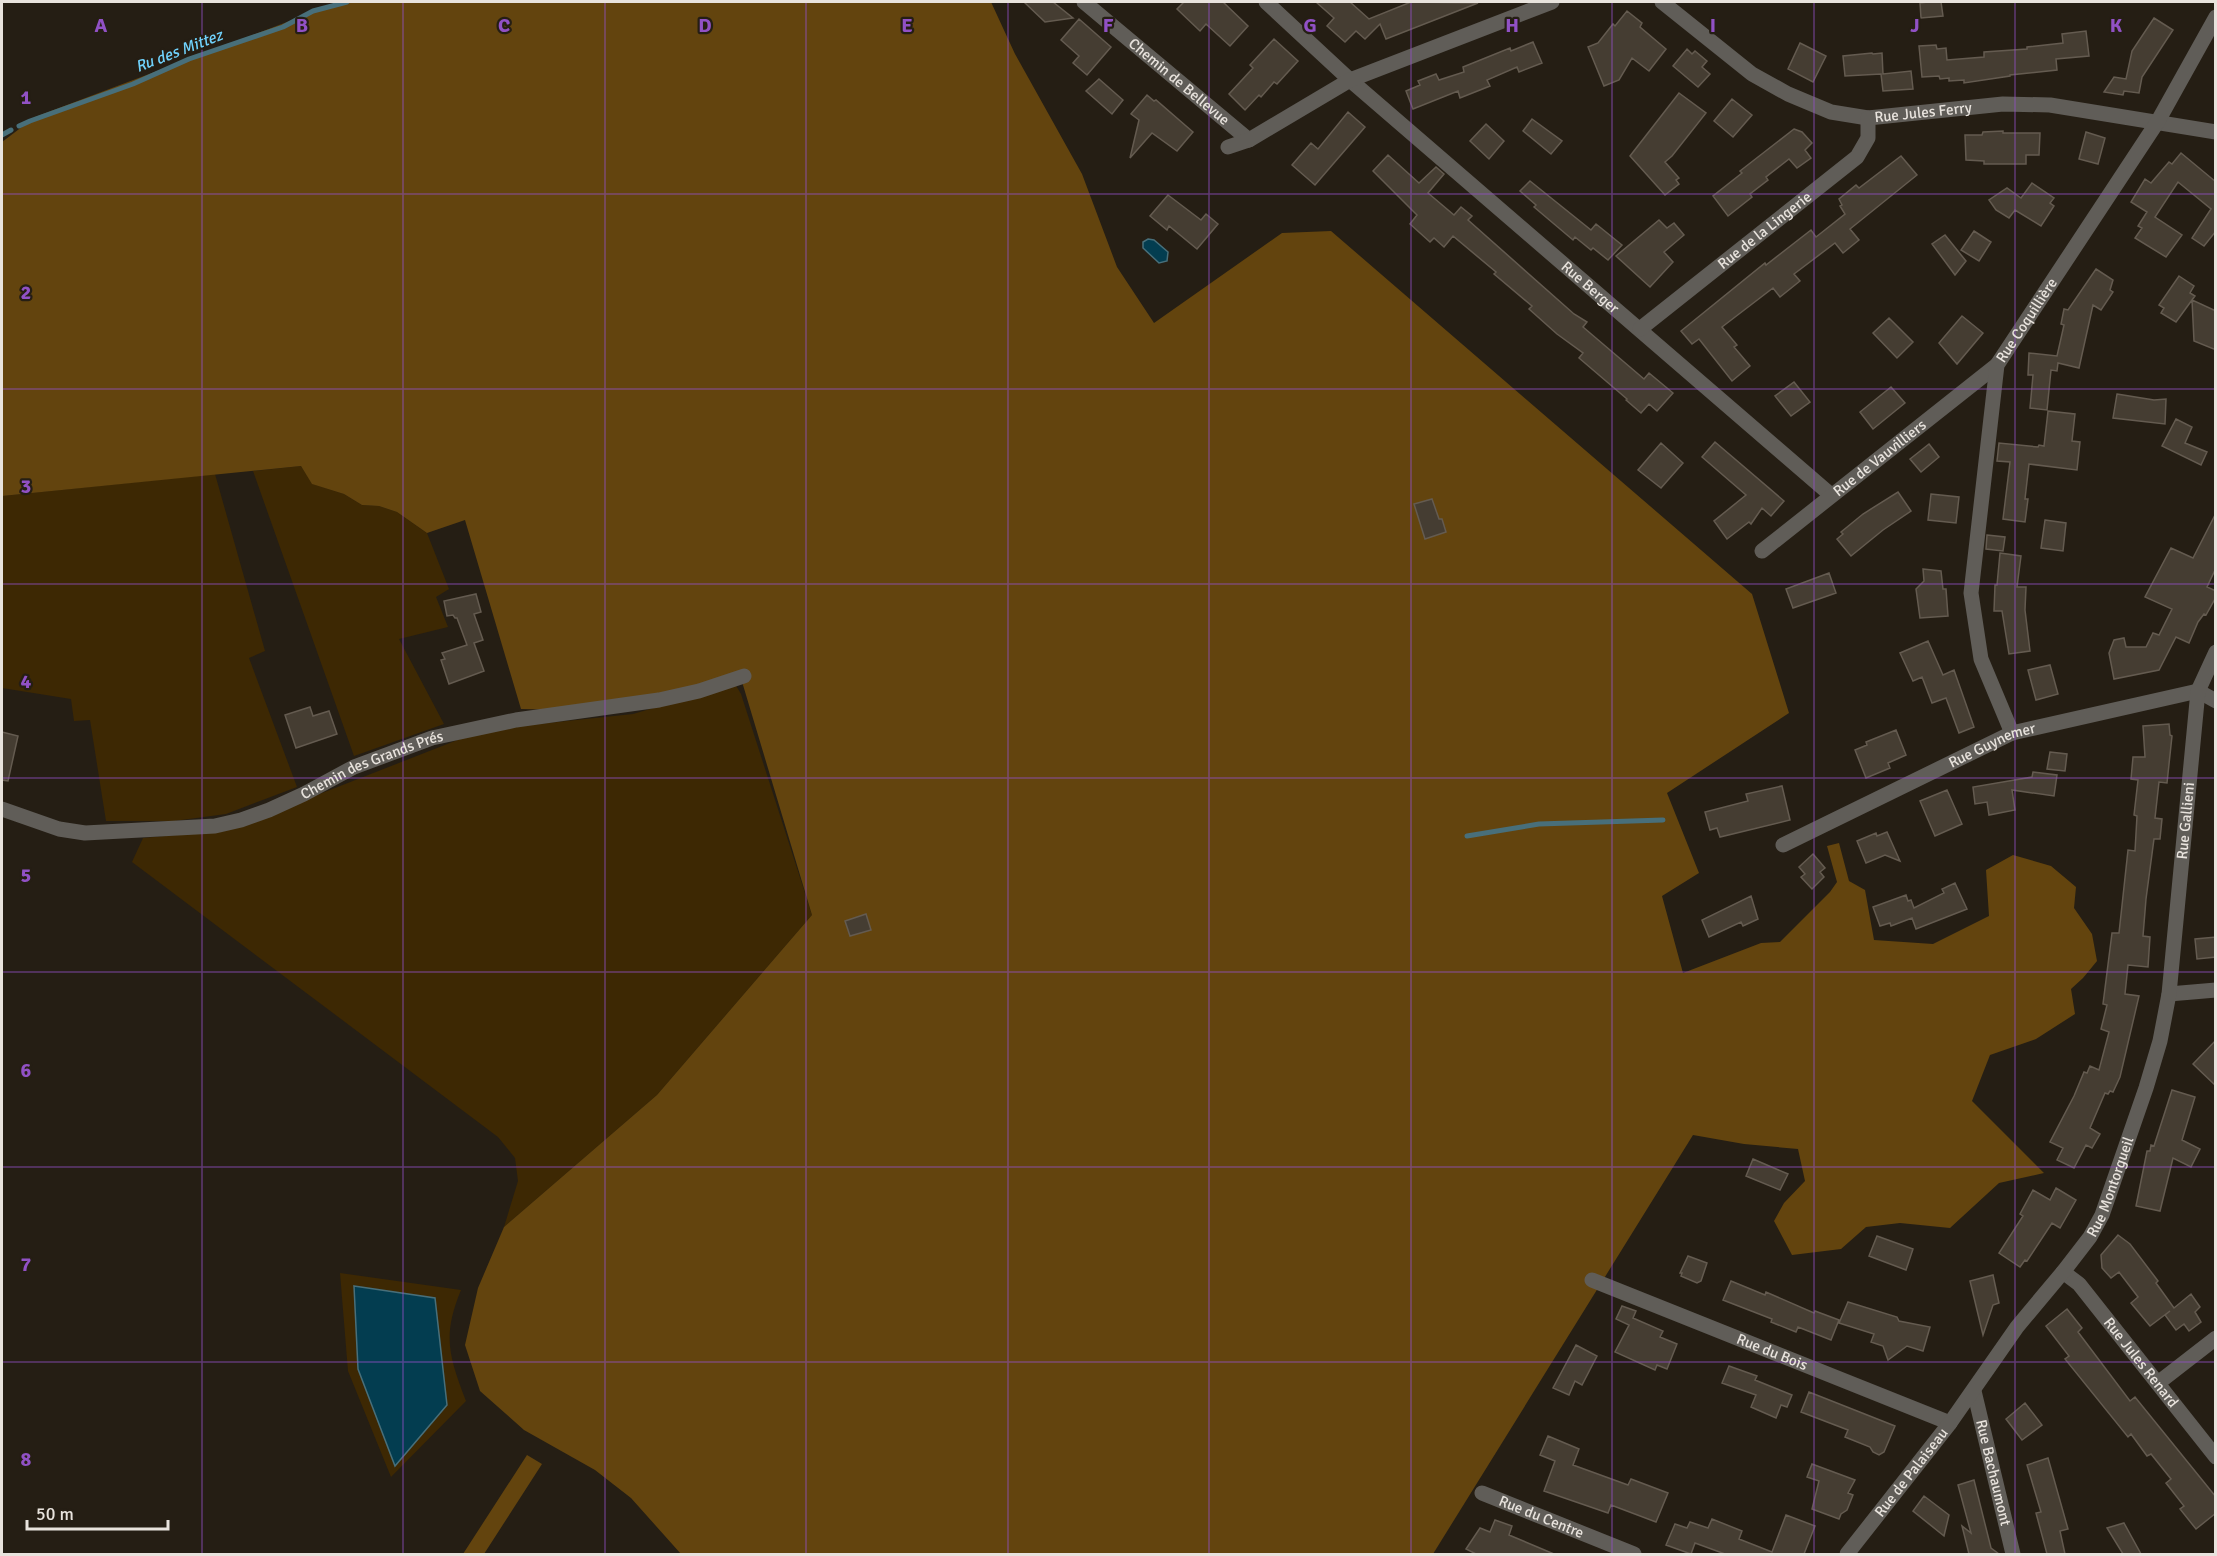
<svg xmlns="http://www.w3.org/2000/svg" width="2217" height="1556" font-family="Signika,sans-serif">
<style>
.green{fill:#3d2803}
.forest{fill:#63440e}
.water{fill:#033d50;stroke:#486f7a;stroke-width:1.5}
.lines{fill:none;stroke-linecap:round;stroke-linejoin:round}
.stream{stroke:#486f7a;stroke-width:5}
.building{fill:#453d32;stroke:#645b50;stroke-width:1.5}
.minor{stroke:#605d58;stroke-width:15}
.grid{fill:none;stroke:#9151c5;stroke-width:1.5;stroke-opacity:0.55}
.labels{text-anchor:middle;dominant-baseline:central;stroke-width:4.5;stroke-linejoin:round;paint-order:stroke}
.street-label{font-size:15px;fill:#e8e3dd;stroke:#251e14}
.water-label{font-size:16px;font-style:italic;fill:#70d2fc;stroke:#251e14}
.grid-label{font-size:20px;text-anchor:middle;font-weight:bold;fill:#9151c5;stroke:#251e14;stroke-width:4.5;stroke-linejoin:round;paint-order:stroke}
</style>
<rect width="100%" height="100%" fill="#251e14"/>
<path class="green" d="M301 466 313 484 344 494 362 505 379 506 397 512 427 533 449 589 436 597 448 627 399 639 444 724 354 756 253 471Z
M215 474 265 651 249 658 297 787 226 814 174 821H106L90 720 74 721 71 699 2 688V496Z
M735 684 741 694 812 915 657 1095 504 1227 518 1181 515 1158 498 1137 132 862 143 838 211 832 251 821 483 730 633 714Z
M340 1273 461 1290C442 1336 449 1356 466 1401L391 1477 348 1371Z"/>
<path class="forest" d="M340 2H991L1015 54 1082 174 1117 267 1154 323 1282 233 1331 231 1752 594 1789 713 1667 793 1699 873 1662 896 1683 973 1761 943 1780 942 1830 892 1837 882 1827 846 1839 843 1849 881 1865 890 1874 940 1933 944 1989 916 1986 870 2013 855 2051 866 2076 887 2074 908 2092 934 2097 961 2083 978 2071 989 2075 1014 2036 1039 1990 1055 1972 1101 2044 1173 1999 1183 1950 1228 1900 1223 1866 1227 1841 1249 1792 1255 1774 1221 1784 1203 1805 1181 1798 1149 1744 1144 1693 1135 1433 1554H681L631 1498 595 1470 524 1430 480 1391 465 1345 478 1288 504 1227 657 1095 812 915 740 675 658 694 570 710 521 709 465 520 427 533 397 512 379 506 362 505 344 494 312 484 301 466 2 496V142L35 117Z
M527 1455 542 1464 484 1554H463Z"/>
<path class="water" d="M1148 239 1154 240 1168 252 1167 261 1159 263 1143 248V242Z
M354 1286 435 1298 447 1405 395 1466 358 1369Z"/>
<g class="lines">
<path class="stream" d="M19 126 30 121 133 84 189 59 283 27 313 11 347 2
M2 135 11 130
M1467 836 1539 824 1663 820"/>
</g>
<path class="building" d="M1024 2H1053L1073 18 1045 22Z
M1184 2H1223L1248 26 1230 46 1206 24 1200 31 1177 9Z
M1316 2H1350L1369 19 1411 2 1478 3 1386 39 1380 24 1365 39 1356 31 1345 42 1327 26 1334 18Z
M1928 2H1941L1943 16 1921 18 1920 3Z
M1627 11 1642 23 1640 27 1666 49 1649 71 1632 58 1619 80 1604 86 1588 47 1598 43 1613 24 1615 26Z
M2154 18 2173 30 2142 77 2139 93 2124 91 2123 95 2104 92 2114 77 2126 79 2132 51Z
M1079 19 1111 47 1087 75 1073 63 1079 56 1061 40Z
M2086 31 2089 56 2056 59 2057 70 2010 75V76L1964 83V80L1949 81V78L1940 79 1939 76 1922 77 1919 46 1936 45 1937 49 1946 48 1947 60 1984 57V52L2027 49V47L2063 43 2062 34Z
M1274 39 1298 61 1277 84 1274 82 1261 97 1259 95 1245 110 1229 94 1253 68 1250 65Z
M1533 42 1542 63 1519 72 1517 67 1487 80 1490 86 1460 98 1458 91 1413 109 1406 91 1420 85 1418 81 1436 74 1439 80 1464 72 1463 67 1510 48 1511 51Z
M1800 43 1826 56 1813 82 1788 69Z
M1687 49 1692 54 1695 51 1707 61 1702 67 1710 74 1698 87 1673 66Z
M1872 53 1873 54 1882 53 1883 74 1911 71 1913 89 1883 91 1881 74 1845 76 1843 56Z
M1099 79 1123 100 1112 114 1086 91Z
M1679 93 1706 113 1672 156 1665 162 1679 178 1676 180 1679 184 1665 195 1630 156Z
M1147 95 1154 101 1156 100 1193 132 1177 151 1152 133 1130 158 1139 120 1131 114Z
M1732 99 1752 115 1733 137 1714 121Z
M1348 112 1365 127 1315 185 1292 165 1311 143 1318 149Z
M1532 119 1562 141 1551 154 1523 131Z
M1486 124 1504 141 1489 159 1470 141Z
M1794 129 1802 132 1812 143 1805 150 1811 158 1797 168 1789 159 1766 177 1768 180 1750 194 1752 197 1728 216 1713 196 1742 173 1740 171Z
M2003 131V133H2040L2039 155H2026V164H1984V161L1966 160 1965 135H1982L1983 132Z
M2086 132 2105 138 2098 164 2079 159Z
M2181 153 2216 182V231L2204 246 2192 238 2211 209 2178 182 2155 217 2182 235 2166 257 2135 238 2142 228 2138 226 2147 212 2131 202 2145 179 2151 183 2169 162 2172 164Z
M1388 155 1419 183 1436 167 1444 174 1428 193 1454 215 1461 207 1472 216 1468 220 1574 314 1587 322 1583 327 1644 379 1649 373 1673 393 1657 411 1649 404 1641 413 1626 400 1627 399 1579 358 1583 353 1557 334 1529 309 1532 306 1494 274 1496 272 1453 236 1444 247 1434 238 1430 242 1410 224 1417 215 1373 171Z
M1901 156 1917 175 1850 229 1859 240 1843 253 1835 243 1794 274 1800 281 1780 297 1773 288 1722 327 1737 345 1734 347 1750 366 1732 381 1699 339 1692 344 1681 331 1765 263 1766 265 1811 230 1816 237 1845 214 1840 206 1842 205 1839 199 1856 185 1859 188Z
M1530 181 1591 230 1596 224 1622 245 1608 260 1593 248 1591 250 1575 237 1573 240 1534 207 1536 205 1520 191Z
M2032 183 2054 198 2050 203 2054 206 2041 226 2015 210 2009 218 1996 210 1989 200 2007 188 2021 198Z
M1168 195 1201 220 1206 214 1218 224 1197 249 1169 226 1167 230 1150 216Z
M1659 220 1667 228 1674 223 1684 235 1664 252 1673 262 1650 287 1616 256Z
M1974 231 1991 242 1979 261 1961 250Z
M1945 235 1966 261 1955 275 1932 244Z
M2096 269 2113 280 2110 290 2113 292 2101 310 2093 305 2079 368 2058 363 2057 371 2051 370 2047 410 2030 408 2033 375H2028L2029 353 2057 356 2064 325 2061 324 2064 309 2068 310Z
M2179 276 2194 286 2190 293 2195 296 2192 300 2216 311V350L2194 341 2192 300 2176 322 2161 313 2164 308 2159 305Z
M1962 316 1983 333 1957 364 1939 343Z
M1889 318 1913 342 1897 358 1873 333Z
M1794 382 1810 402 1791 416 1775 396Z
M1891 387 1905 403 1873 429 1860 412Z
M2117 394 2154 400 2166 399 2165 424 2113 418Z
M2048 411 2075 414 2072 441 2080 442 2077 470 2029 464 2025 499H2028L2025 522 2003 519 2010 462 1997 461 1999 443 2038 447 2039 445 2044 446Z
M2176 419 2192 427 2185 443 2207 452 2201 465 2162 446Z
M1715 442 1784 501 1771 516 1762 508 1751 524 1749 522 1727 539 1714 521 1746 495 1702 457Z
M1661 443 1683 463 1661 488 1638 470Z
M1929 444 1939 457 1921 472 1910 459Z
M1898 492 1911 511 1883 530 1851 556 1837 539 1843 534 1841 532 1863 514Z
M1931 494 1959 497 1956 523 1928 520Z
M1432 499 1439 519H1442L1446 532 1425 539 1414 504Z
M2216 513V568L2207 587 2216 591V597L2206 615 2204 614 2198 622 2189 643 2176 637 2159 670 2114 679 2109 653 2114 640 2124 638 2126 647H2146L2153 633 2159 635 2172 609 2145 597 2171 548 2193 558Z
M2045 520 2066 523 2063 551 2041 548Z
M1987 535 2005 537 2003 551 1986 549Z
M2000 553 2021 556 2017 587H2026L2025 610 2030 651 2009 654 2002 611H1994L1995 585H1997Z
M1923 569 1941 571 1943 589H1946L1948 616 1920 618 1916 589 1924 581Z
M1829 573 1836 593 1793 608 1786 589Z
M476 594 481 612 474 614 483 640 474 643 484 671 449 684 441 660 445 659 442 653 467 645 457 618H455L453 615 447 616 444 601Z
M1928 641 1943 675 1954 670 1974 727 1959 733 1946 698 1932 703 1922 677 1913 681 1900 653Z
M2050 665 2058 694 2036 700 2028 670Z
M310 707 313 716 329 711 337 734 296 748 285 715Z
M2169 724 2170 735 2172 736 2167 783 2159 782 2155 818 2162 819 2160 839H2154L2146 899 2143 936 2150 937 2148 967 2128 965 2125 994 2139 996 2120 1077 2113 1092 2110 1091 2108 1094 2105 1093 2090 1128 2100 1134 2092 1148 2086 1145 2074 1168 2057 1160 2063 1148 2050 1142 2074 1096 2084 1072 2087 1073 2090 1066 2099 1070 2109 1032 2101 1029 2107 1005 2103 1004 2112 933H2119L2128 850 2135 851 2137 816 2134 815 2138 780 2131 779 2133 757H2145L2143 726Z
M1896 730 1906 755 1888 763 1890 768 1866 778 1855 750 1867 745 1866 742Z
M2 732 18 736 8 781 2 780Z
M2050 752 2067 754 2065 771 2047 769Z
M2033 772 2057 775 2054 796 2012 790 2015 810 1989 815 1987 802 1975 804 1973 787 2032 777Z
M1782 786 1790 820 1720 837 1717 828 1710 830 1705 812 1748 801 1746 794Z
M1947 790 1962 824 1935 836 1920 801Z
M1887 832 1900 861 1885 855 1866 863 1857 841 1876 833 1877 836Z
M1813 854 1825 868 1820 872 1824 877 1812 889 1801 877 1805 874 1799 867Z
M1955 883 1967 909 1916 929 1912 918 1891 926 1890 923 1880 926 1873 907 1906 895 1908 901 1911 900 1914 908 1944 893 1942 889Z
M1751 896 1758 919 1743 926 1741 922 1709 937 1702 920Z
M866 914 871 930 850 936 845 921Z
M2216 937V957L2197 959 2195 939Z
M2216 1040V1086L2193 1064Z
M2172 1090 2195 1097 2182 1140 2200 1149 2191 1167 2173 1158 2160 1211 2136 1206 2147 1151H2150L2151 1145 2154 1146Z
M1753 1159 1788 1174 1780 1190 1746 1176Z
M2056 1188 2076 1200 2060 1228 2052 1223 2027 1261 2025 1260 2020 1267 1999 1253 2023 1216 2020 1214 2033 1190 2050 1200Z
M2118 1235 2130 1244 2158 1281 2156 1283 2174 1308 2191 1294 2200 1307 2195 1312 2201 1322 2189 1331 2184 1324 2176 1330 2165 1315 2170 1311 2150 1326 2131 1303 2138 1297 2119 1272 2111 1278 2102 1268 2101 1255Z
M1877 1236 1913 1249 1906 1270 1869 1256Z
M1688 1256 1707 1263 1701 1281 1697 1283 1681 1276 1682 1273H1680Z
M1993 1275 1999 1303 1993 1305 1983 1335 1970 1281Z
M1731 1281 1765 1295 1766 1292 1814 1313 1815 1311 1839 1320 1831 1340 1798 1327 1796 1332 1771 1322 1772 1319 1723 1300Z
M1848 1302 1897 1317 1899 1321 1930 1327 1923 1351 1907 1346 1888 1360 1883 1346 1871 1342 1874 1334 1839 1323Z
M1622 1306 1636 1311 1633 1318 1663 1331 1660 1337 1677 1344 1667 1369 1657 1365 1655 1370 1615 1352 1629 1325 1616 1319Z
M2067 1309 2082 1328 2078 1332 2130 1401 2135 1397 2216 1497V1513L2196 1529 2180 1509 2184 1506 2166 1483 2171 1479 2151 1454 2147 1456 2131 1434 2128 1437 2065 1359 2069 1356 2046 1326Z
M1576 1345 1597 1356 1582 1385 1575 1381 1569 1395 1553 1388Z
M1729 1366 1757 1376 1755 1380 1792 1395 1787 1407 1781 1405 1776 1418 1751 1407 1756 1395 1722 1383Z
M1809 1392 1895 1426 1884 1452 1879 1455 1873 1452 1870 1447 1845 1437 1848 1430 1801 1412Z
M2025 1403 2042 1425 2022 1440 2006 1419Z
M1548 1436 1579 1449 1573 1465 1628 1485 1631 1479 1668 1493 1656 1522 1611 1505 1608 1513 1544 1491 1555 1461 1540 1455Z
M2048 1458 2068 1529 2060 1531 2065 1554H2047L2036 1513 2041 1512 2027 1465Z
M1812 1464 1855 1480 1848 1493 1853 1495 1847 1510 1841 1514 1839 1519 1812 1509 1819 1481 1807 1477Z
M1974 1480 1991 1548 1999 1554H1969L1962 1526 1971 1533 1958 1485Z
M1924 1496 1949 1515 1944 1536 1913 1511Z
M1786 1515 1815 1526 1804 1554H1725L1695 1543 1691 1554 1666 1545 1675 1524 1687 1528 1690 1522 1708 1528 1712 1519 1742 1531 1739 1539 1772 1552Z
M1495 1520 1512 1526 1509 1535 1554 1554H1476L1466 1549 1480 1528 1490 1532Z
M2124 1523 2141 1554H2123L2107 1528Z"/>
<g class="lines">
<g class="minor">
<path id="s1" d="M1084 2 1249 140"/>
<path id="s2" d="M1266 2 1350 80 1831 495"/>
<path id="s3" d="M1662 2 1752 74 1788 94 1831 112 1868 118 2003 104 2050 105 2216 132"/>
<path d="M1228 147 1249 140 1350 80 1552 2"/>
<path id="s4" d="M1640 329 1857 157 1868 138V118"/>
<path id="s5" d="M1762 551 1997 365"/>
<path id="s6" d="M2012 733 1981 659 1971 593 1997 365 2158 121 2216 17"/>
<path id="s7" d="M2 809 59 829 85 833 215 826 241 820 269 810 304 794 354 767 432 738 516 720 659 700 699 691 744 676"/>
<path id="s8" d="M1783 845 2012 733 2198 691 2216 701"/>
<path d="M2169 994 2216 990"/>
<path id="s9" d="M2063 1272 2079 1284 2216 1457"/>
<path id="s10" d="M1592 1280 1950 1423"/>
<path d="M2158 1383 2216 1338"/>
<path id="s11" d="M1974 1391 2013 1554"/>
<path id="s12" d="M1482 1493 1634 1554"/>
<path id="s13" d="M1847 1554 1950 1423 2017 1327 2063 1272 2090 1237 2102 1215 2146 1088 2160 1041 2169 994 2198 691 2216 652"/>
</g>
</g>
<path class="grid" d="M202 2V1554M403 2V1554M605 2V1554M806 2V1554M1008 2V1554M1209 2V1554M1411 2V1554M1612 2V1554M1814 2V1554M2015 2V1554M2 194H2216M2 389H2216M2 584H2216M2 778H2216M2 972H2216M2 1167H2216M2 1362H2216"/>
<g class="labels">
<g class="street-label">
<text stroke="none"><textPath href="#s1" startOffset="124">Chemin de Bellevue</textPath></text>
<text stroke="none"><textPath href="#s3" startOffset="296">Rue Jules Ferry</textPath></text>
<text stroke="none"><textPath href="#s4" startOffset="159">Rue de la Lingerie</textPath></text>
<text stroke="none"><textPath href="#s2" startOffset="432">Rue Berger</textPath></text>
<text stroke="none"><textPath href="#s6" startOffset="430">Rue Coquillière</textPath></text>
<text stroke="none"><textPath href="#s5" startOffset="150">Rue de Vauvilliers</textPath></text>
<text stroke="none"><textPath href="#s8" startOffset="232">Rue Guynemer</textPath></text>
<text stroke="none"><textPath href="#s7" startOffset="386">Chemin des Grands Prés</textPath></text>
<text stroke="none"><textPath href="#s13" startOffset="830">Rue Gallieni</textPath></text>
<text stroke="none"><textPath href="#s13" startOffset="454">Rue Montorgueil</textPath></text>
<text stroke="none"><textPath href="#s10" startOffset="194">Rue du Bois</textPath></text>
<text stroke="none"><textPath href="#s9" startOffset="120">Rue Jules Renard</textPath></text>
<text stroke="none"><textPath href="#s13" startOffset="104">Rue de Palaiseau</textPath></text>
<text stroke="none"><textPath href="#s11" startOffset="84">Rue Bachaumont</textPath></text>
<text stroke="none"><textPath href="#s12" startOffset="64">Rue du Centre</textPath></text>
</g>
<g class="water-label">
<text transform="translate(179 51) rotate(-21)">Ru des Mittez</text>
</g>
</g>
<g class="grid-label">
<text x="101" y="32">A</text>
<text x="302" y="32">B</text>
<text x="504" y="32">C</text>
<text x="705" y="32">D</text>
<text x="907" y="32">E</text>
<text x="1108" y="32">F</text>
<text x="1310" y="32">G</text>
<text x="1512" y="32">H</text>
<text x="1713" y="32">I</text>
<text x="1915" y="32">J</text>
<text x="2116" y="32">K</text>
<text x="26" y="104">1</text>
<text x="26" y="299">2</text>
<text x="26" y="493">3</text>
<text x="26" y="688">4</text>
<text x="26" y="882">5</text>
<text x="26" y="1077">6</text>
<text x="26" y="1271">7</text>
<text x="26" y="1466">8</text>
</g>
<rect width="2217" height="1556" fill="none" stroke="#e8e3dd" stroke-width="6"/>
<path d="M27 1520v9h141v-9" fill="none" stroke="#e8e3dd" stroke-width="3"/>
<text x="36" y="1520" font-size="18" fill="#e8e3dd" stroke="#251e14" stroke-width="4.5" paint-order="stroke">50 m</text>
</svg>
